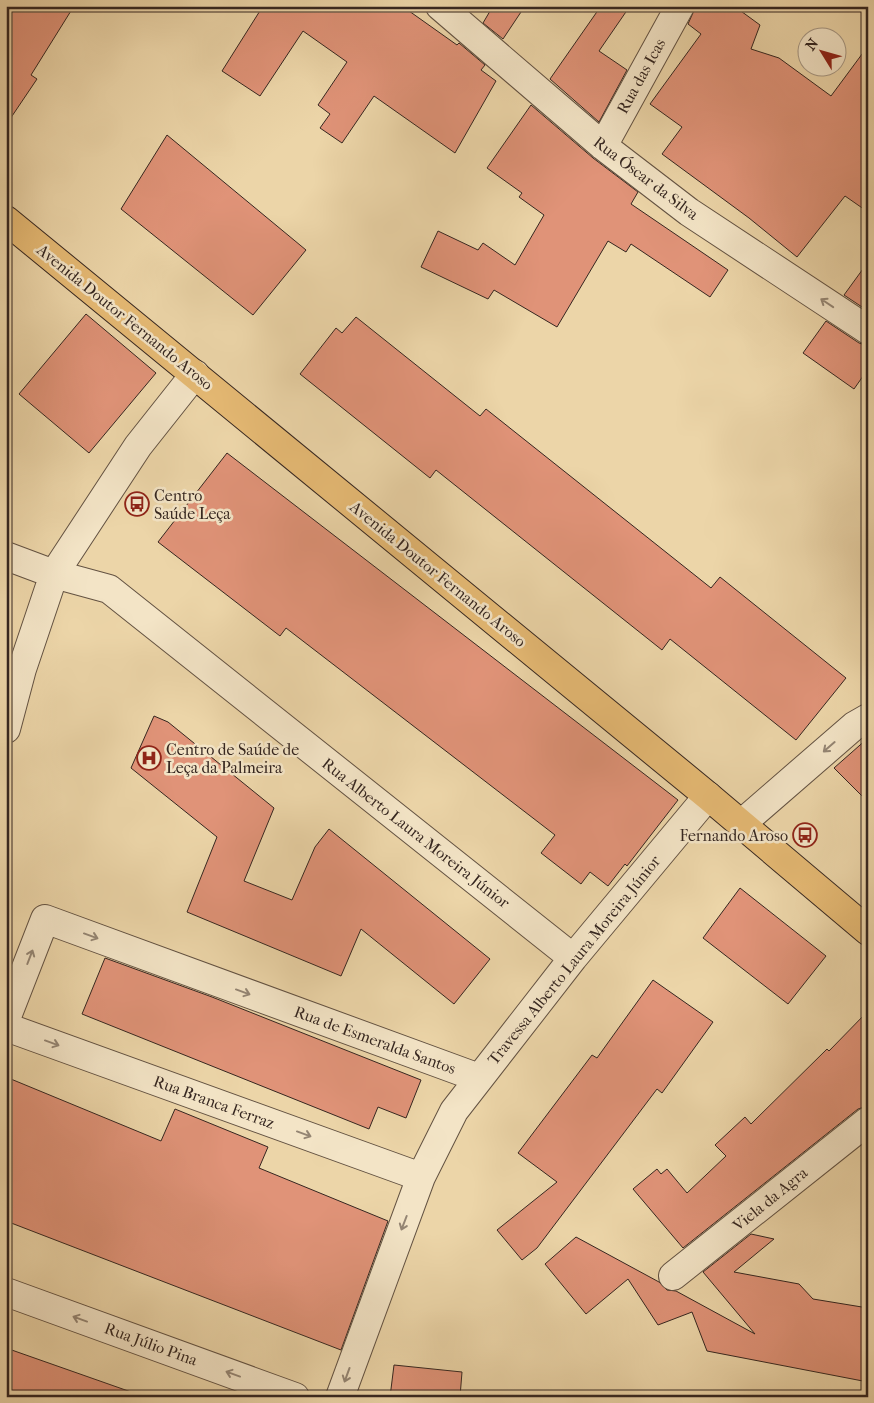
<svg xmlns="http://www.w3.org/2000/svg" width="874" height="1403" font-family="'IM FELL French Canon',serif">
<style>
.building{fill:#e09378;stroke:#352620}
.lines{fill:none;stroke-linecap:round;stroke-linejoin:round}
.minor-casing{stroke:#635242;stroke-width:30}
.major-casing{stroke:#352620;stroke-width:30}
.minor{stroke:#f3e4c6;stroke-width:28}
.major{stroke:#e6ba74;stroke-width:28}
.oneway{stroke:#948573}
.labels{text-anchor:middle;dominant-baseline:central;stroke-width:5;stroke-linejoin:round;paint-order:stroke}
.street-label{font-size:16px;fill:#352620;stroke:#f3e4c6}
.poi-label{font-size:16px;fill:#352620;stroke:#f3e4c6;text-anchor:start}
</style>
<rect width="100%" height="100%" fill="#ecd5a8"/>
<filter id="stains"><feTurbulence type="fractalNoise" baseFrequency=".004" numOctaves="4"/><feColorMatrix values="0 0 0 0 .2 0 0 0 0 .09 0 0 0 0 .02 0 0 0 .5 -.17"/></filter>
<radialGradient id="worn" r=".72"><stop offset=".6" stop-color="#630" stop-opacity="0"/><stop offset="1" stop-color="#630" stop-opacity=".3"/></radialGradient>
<path class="building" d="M6 6H74L31 75 37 79 6 125Z
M263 6H402L457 45 459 43 485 65 481 70 496 81 455 153 374 96 342 143 320 128 330 114 318 105 347 62 303 31 260 96 222 71Z
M493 6H525L503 39 483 23Z
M601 6H630L599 51 627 70 599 122 550 79Z
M696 6H734L760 25 751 49 779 58 831 96 868 46V212L845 196 797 257 749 218 662 154 682 127 650 104 701 34 688 24Z
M531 105 593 158 638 192 631 204 728 270 710 297 631 244 626 252 608 241 557 327 494 290 488 299 421 267 438 231 478 250 483 243 515 265 544 215 519 197 522 193 487 168Z
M167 135 306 250 253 315 121 209Z
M868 262V311L844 295Z
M86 314 156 373 89 453 19 394Z
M356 317 480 416 486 409 711 588 720 577 846 678 796 740 670 639 662 650 436 470 430 478 300 374 336 328 342 333Z
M826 321 859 343 868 346V369L854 389 803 353Z
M227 453 678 800 627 866 625 864 608 886 590 872 581 884 541 853 555 835 286 628 280 636 158 542Z
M154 716 168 722 274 808 244 881 292 900 315 847 329 829 490 959 454 1004 361 929 341 976 187 912 217 837 131 768Z
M868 738V802L834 768Z
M740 888 826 956 788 1004 703 938Z
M105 958 212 997 421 1080 406 1118 378 1107 369 1129 82 1014Z
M653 980 713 1022 662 1093 657 1089 537 1248 522 1260 497 1230 557 1182 518 1153 592 1055 597 1058Z
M868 1011V1106L858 1109 683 1248 633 1189 657 1169 661 1174 667 1169 687 1193 726 1156 715 1145 745 1117 751 1124 827 1049 829 1051Z
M6 1077 161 1141 175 1109 268 1147 259 1168 388 1221 341 1350 6 1221Z
M751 1234 774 1239 734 1272 799 1284 813 1299 868 1308V1382L707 1351 692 1312 658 1325 628 1279 586 1314 545 1264 576 1237 659 1282 667 1290 676 1291 755 1334 703 1272Z
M6 1348 134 1393 133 1397H6Z
M394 1365 462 1372 460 1397H390Z"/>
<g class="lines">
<g class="minor-casing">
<path id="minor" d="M440 6 603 146 689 212 868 330
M603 146 680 6
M6 556 54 574 109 589 573 958
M6 729 22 669 54 574 138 446 195 374
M741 824 854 726 868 718
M6 1019 45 919 479 1078
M6 1027 421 1177
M673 1276 868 1121
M6 1292 295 1397
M340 1397 421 1177 454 1111 573 958 708 796"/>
</g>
<g class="major-casing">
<path id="major" d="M6 220 708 796 868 931"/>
</g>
<use href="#minor" class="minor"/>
<use href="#major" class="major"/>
</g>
<defs><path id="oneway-shaft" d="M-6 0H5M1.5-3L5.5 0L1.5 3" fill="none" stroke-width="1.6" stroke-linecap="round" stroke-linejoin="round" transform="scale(1.25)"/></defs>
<g class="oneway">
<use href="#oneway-shaft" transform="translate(827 303) rotate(-146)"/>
<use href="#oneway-shaft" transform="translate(829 747) rotate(139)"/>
<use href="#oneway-shaft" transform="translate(91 936) rotate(20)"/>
<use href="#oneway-shaft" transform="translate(30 957) rotate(-69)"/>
<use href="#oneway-shaft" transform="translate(243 992) rotate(20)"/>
<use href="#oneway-shaft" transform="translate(52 1043) rotate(20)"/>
<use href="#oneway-shaft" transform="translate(304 1134) rotate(20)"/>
<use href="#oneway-shaft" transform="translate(404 1223) rotate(111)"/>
<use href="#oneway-shaft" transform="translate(80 1319) rotate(-160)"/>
<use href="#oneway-shaft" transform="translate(233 1374) rotate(-160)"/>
<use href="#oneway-shaft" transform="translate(347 1375) rotate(110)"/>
</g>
<defs>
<g id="bus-ring" transform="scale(1.25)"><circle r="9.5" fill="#f3e4c6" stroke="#8f2418" stroke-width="1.5"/><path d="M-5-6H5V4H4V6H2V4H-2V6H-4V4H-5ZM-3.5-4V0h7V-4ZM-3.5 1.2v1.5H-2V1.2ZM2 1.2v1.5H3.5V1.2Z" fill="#8f2418"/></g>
<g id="hospital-ring" transform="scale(1.25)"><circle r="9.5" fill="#f3e4c6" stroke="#8f2418" stroke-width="1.5"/><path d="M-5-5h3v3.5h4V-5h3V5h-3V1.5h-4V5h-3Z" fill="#8f2418"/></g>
</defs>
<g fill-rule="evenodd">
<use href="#bus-ring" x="137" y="504"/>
<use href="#hospital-ring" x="149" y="758"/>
<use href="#bus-ring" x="805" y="835"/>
</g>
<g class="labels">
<g class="street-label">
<text transform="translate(641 76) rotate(-61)">Rua das Icas</text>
<text transform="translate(646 178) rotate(37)">Rua Óscar da Silva</text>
<text transform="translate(125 317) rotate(39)">Avenida Doutor Fernando Aroso</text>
<text transform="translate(438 574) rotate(39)">Avenida Doutor Fernando Aroso</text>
<text transform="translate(416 833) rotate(38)">Rua Alberto Laura Moreira Júnior</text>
<text transform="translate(574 960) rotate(-51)">Travessa Alberto Laura Moreira Júnior</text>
<text transform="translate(375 1040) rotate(20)">Rua de Esmeralda Santos</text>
<text transform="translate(214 1102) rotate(20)">Rua Branca Ferraz</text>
<text transform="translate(770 1199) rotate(-39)">Viela da Agra</text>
<text transform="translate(151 1344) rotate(20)">Rua Júlio Pina</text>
</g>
<g class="poi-label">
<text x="154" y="495">Centro<tspan x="154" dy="18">Saúde Leça</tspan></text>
<text x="166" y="749">Centro de Saúde de<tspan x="166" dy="18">Leça da Palmeira</tspan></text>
<text x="788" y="835" text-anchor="end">Fernando Aroso</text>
</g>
</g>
<rect width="874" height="1403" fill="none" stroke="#ecd5a8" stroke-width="25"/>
<rect x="8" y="8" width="859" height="1388" fill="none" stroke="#352620" stroke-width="2.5"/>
<rect x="12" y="12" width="849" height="1378" fill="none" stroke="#352620"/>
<g transform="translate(822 52) rotate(307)"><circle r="24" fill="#f3e4c6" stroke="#a79884"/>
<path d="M0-4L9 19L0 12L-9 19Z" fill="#8f2418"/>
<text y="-8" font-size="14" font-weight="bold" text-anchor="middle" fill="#352620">N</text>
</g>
<rect width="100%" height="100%" filter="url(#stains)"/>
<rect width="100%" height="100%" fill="url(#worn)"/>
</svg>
